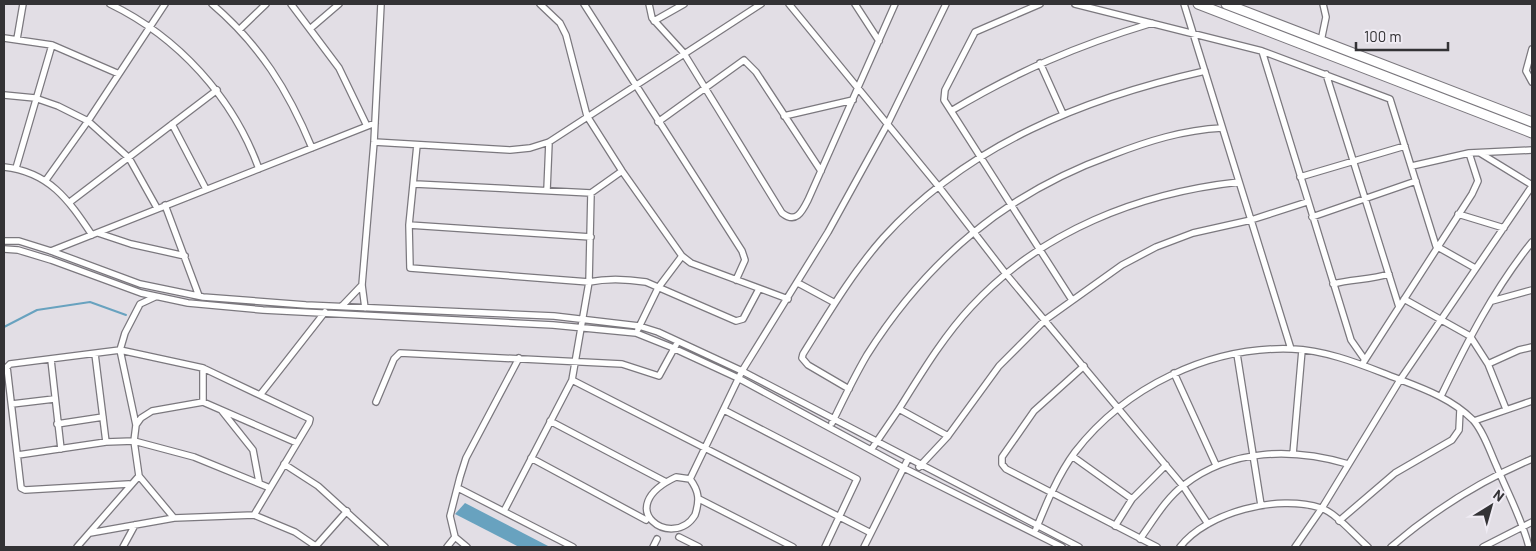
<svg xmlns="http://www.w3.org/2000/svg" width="1536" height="551" font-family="Barlow,sans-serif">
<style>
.water{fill:#68a2bf}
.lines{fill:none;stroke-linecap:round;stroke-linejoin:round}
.stream{stroke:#68a2bf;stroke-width:2}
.minor-casing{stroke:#7b787e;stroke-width:8}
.secondary-casing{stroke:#7b787e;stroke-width:11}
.minor{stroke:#fff;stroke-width:5.5}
.secondary{stroke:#fff;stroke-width:9}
</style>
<rect width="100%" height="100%" fill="#e2dee5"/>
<path class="water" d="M465 503 550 547H519L455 514Z"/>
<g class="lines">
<path class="stream" d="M4 327 37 310 90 302 126 315"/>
<g class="minor-casing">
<path id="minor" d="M110 4C178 37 233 97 259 169
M212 4C260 45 288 90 312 148
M291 4 339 68 367 126
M540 4 560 23 566 35 587 116 622 171 682 256 691 263 788 299
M584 4 742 251 745 260 736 280
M649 4 652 18 683 52 782 213C796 224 802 212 808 200L895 4
M789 4 939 187 1006 274 1183 486 1208 524
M855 4 879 41
M1040 4 975 32 945 90 944 100 1072 300
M1075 4 1262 51 1390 99 1436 246 1475 268
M1184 4 1291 349
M654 21 684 4
M311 28 339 4
M240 29 266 4
M4 38 52 45 119 74
M17 39 23 4
M1321 41 1326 17 1323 4
M1532 49 1526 71 1532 82
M1262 51 1351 340 1365 360
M1040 63 1063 114
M1326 74 1399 307
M4 95 35 98 58 106 88 121 129 158 157 208
M951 111C1018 71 1076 46 1152 23
M784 116 853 100
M658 122 744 60 756 72 821 171
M172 124 206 189
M374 142 510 150 530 148 549 142 761 4
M417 145 409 225 410 268 589 282C608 278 627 279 646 282L736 321 743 319 759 289
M1480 153 1532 185
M1412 166 1469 153 1532 150
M4 167C49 172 68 199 92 235
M16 168 52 45
M1300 177 1405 146
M46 180 88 121 165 4
M415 184 591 193 622 171
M547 190 549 142
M70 202 217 90
M165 205 199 296
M1458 214 1504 228
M1312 217 1416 181
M409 225 591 237
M98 233 131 244 185 256
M4 241H19L51 251 140 284 203 297 306 305 554 316 639 326 658 332 742 371 1079 547
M4 249 18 250 51 260 141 293 188 303 263 310 553 325 636 333 671 347 738 378 904 468 1062 547
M51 251 375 123
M798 283 835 303
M1333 284C1352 279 1370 280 1389 274
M155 297 140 304 125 333 120 350 136 425 134 441 139 476 174 518
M1404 299 1470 336 1488 364 1506 409
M1492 301 1532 290
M342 306 362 285
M365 308 362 285 374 142 381 4
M638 329 658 288 682 256
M95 354 106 442
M1237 354 1261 505
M51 360 61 449
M1363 363 1472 194 1478 181 1469 153
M1488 364 1519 350 1532 347
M1084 366 1034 411 1002 457V464L1006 469 1157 547
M1174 373 1216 465
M572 380 871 533
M849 389 808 365 802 358 803 354C828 314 852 273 883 238 968 144 1085 98 1205 71
M260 395 325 312
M1441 396C1467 342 1494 289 1532 242
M203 402V368
M376 402 394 359 400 353 622 364 659 376 676 345
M12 404 54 399
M724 410 857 479 825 547
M222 411 253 450 259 482
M550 421 666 482
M1474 421 1532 401
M832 423C843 400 854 377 867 355 927 260 1006 193 1112 155 1148 141 1183 130 1222 128
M57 424 103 417
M136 425 141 418 152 411 203 402 297 443
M948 436 999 366 1045 320 1122 265 1156 247 1193 233 1251 220 1307 202
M871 450 899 409
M1293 454 1302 350
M18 455 106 442 134 441 194 457 270 488
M1072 456 1132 499
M531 458 646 520
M284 464 318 486 385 547
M919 467 948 436 899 409C921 374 943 337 971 307 1041 231 1139 193 1239 182
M676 477 690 479C699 491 700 500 695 515 673 551 610 508 676 477Z
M690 479 742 371 828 232 887 125 946 4
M129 484 25 490 21 488 7 367 10 364 120 350 203 368 308 418 310 419 309 423 254 515
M458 488 573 547
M699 499 793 547
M504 511 572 380 589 282 591 193
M1339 521 1395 473 1452 440 1459 430 1460 410
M1115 526 1132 499 1166 465
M1036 529C1047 502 1058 475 1075 452 1125 387 1210 346 1292 349 1323 350 1355 362 1383 373 1415 386 1448 395 1473 420 1484 432 1490 452 1497 467 1508 494 1522 519 1529 547
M90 533 174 518 254 515 295 532 317 547
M679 537 699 547
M1140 539C1153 521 1166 498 1184 485 1232 448 1293 448 1348 464
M316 546 347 511
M77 547 139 476
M123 547 135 525
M447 547 455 537
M467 547 455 537 450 516 460 477 466 458 519 358
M653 547 657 539
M864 547 908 459
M1180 547C1207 512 1278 494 1321 508 1336 513 1355 536 1368 547
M1295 547 1322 508 1400 380 1532 186
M1391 547C1434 510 1480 481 1532 459
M1483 547 1532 522"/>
</g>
<g class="secondary-casing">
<path id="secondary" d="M1198 4 1532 133
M1226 4 1532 122"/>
</g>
<use href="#minor" class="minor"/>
<use href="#secondary" class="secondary"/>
</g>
<rect width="1536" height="551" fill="none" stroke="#333235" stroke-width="10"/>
<g transform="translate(1491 506) rotate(37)" stroke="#efebf3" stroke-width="4" paint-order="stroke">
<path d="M0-4L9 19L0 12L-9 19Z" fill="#333235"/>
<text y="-8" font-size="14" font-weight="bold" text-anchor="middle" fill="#333235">N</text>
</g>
<path d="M1356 42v8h92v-8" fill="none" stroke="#333235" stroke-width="2.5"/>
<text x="1364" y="42" font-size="15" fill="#333235" stroke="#efebf3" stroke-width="4" paint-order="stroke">100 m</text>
</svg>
